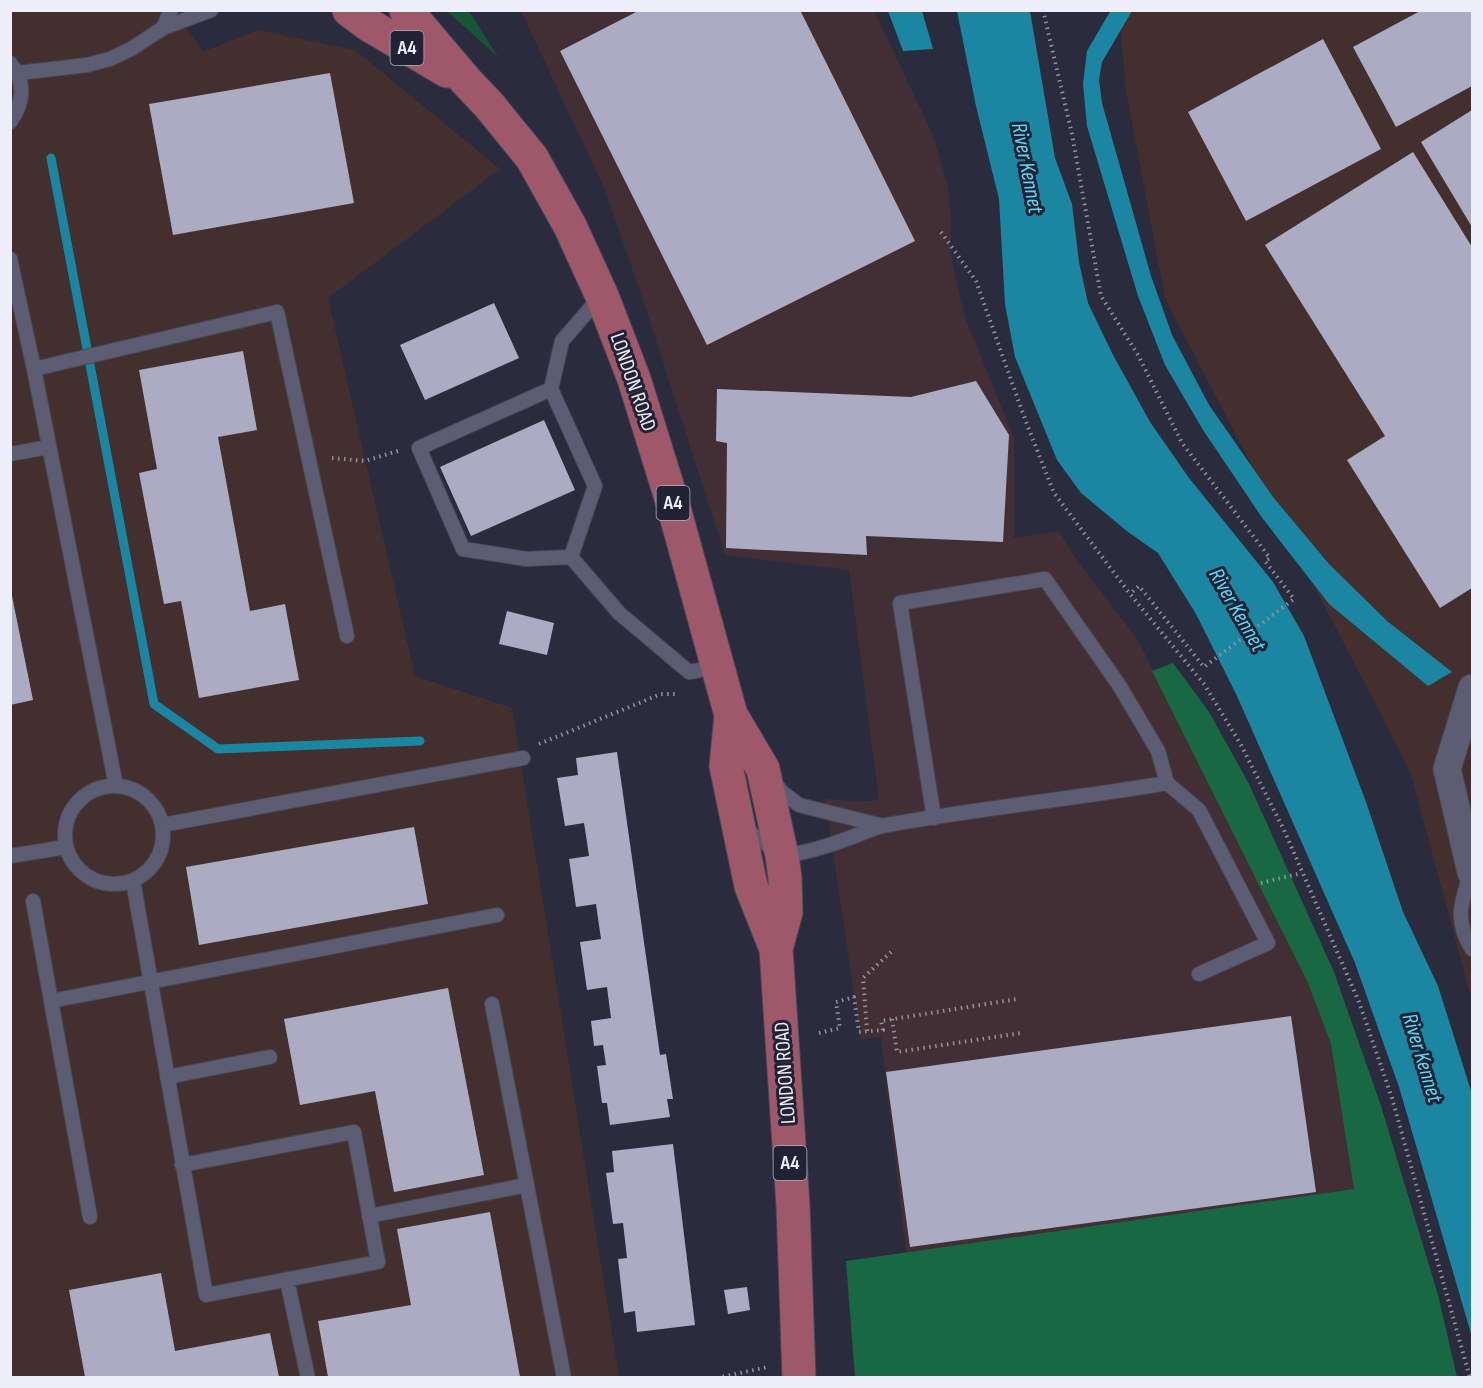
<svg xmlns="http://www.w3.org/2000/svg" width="1483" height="1388" font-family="'Sofia Sans Condensed',sans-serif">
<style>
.commercial{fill:#422f35}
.industrial{fill:#432f2e}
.green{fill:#165637}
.forest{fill:#186943}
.water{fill:#1b86a1}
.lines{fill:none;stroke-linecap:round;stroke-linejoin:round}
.stream{stroke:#1b86a1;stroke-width:9}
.building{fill:#abacc4}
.service-casing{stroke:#484858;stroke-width:16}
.minor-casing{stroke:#484858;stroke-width:29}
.primary-casing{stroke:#484858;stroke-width:35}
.path{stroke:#9292a2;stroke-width:4;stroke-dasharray:1.5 4.5;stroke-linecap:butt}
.service{stroke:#5c5d72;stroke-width:14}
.minor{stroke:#5c5d72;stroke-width:27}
.primary{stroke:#9f586a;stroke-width:33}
.labels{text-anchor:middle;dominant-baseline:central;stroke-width:6;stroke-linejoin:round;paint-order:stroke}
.shield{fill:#212234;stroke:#b0b1bf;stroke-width:1.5}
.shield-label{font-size:20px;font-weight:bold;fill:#eeeefb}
.street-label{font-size:21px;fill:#eeeefb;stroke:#212234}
.water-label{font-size:22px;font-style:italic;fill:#59d9fe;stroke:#212234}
</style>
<rect width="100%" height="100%" fill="#2b2b3e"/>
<path class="commercial" d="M521 11H874L932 133 948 186 951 222 950 252 964 315 1014 438V538L1059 531 1074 556 1138 640 1308 983 1331 1044 1355 1189 906 1253 881 1037 861 1039 825 799 859 802 879 800 849 570 725 555 648 315 606 192Z"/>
<path class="industrial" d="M10 11H174L203 52 258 30 355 50 500 169 328 298 415 676 512 708 619 1377H11Z
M1119 11H1472V1001L1410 771 1165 298 1126 91Z"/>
<path class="green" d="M447 11H469L498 57Z"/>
<path class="forest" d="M1173 663 1209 712 1249 784 1334 972 1381 1106 1438 1295 1457 1377H855L846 1261 1354 1189 1331 1044 1308 983 1152 671Z"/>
<path class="water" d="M1111 10 1132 11 1102 62 1099 80 1102 103 1151 276 1172 335 1209 405 1273 497 1329 564 1387 621 1452 672 1428 686 1329 604 1263 519 1203 430 1165 365 1138 296 1087 126 1083 84 1087 51Z
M888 11H922L933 49 903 51Z
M957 11H1030L1055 158 1072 204 1079 262 1088 303 1112 353 1150 422 1189 478 1273 582 1304 636 1366 802 1403 912 1438 986 1472 1094V1337L1399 1087 1355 963 1237 696 1196 614 1158 553 1128 532 1081 493 1057 460 1015 357 1005 304 999 199 976 106Z"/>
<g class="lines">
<path class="stream" d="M51 158 154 704 218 749 420 741"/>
</g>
<path class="building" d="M640 10H800L915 241 707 345 560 51Z
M1422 10H1472V86L1396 127 1353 47Z
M1323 39 1381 149 1246 221 1188 112Z
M330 73 354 203 173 235 149 104Z
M1472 110V227L1421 142Z
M1413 152 1472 247V588L1440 608 1347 460 1385 436 1265 245Z
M494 303 519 358 425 400 400 345Z
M243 351 257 430 218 437 250 611 285 604 299 680 199 698 181 601 164 604 139 473 157 469 139 370Z
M976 381 1009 435 1003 542 866 536 867 555 726 548 727 443 716 441 717 389 911 397Z
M544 420 575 490 471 536 440 467Z
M10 586 33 700 10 705Z
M507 611 554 623 547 655 499 644Z
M617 752 660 1055 666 1054 673 1099H667L670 1117 610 1125 607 1103H602L597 1066 606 1065 603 1045 594 1046 591 1021 611 1018 609 1003 607 987 587 990 580 942 601 939 596 904 576 907 569 859 589 856 587 842 584 823 565 826 557 778 578 775 576 758Z
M414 827 428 904 199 945 186 867Z
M448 988 484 1175 394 1192 375 1091 300 1105 284 1019Z
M1291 1016 1316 1192 910 1247 886 1072Z
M673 1144 695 1325 637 1332 635 1311 624 1313 618 1259 627 1258 623 1223 613 1224 606 1173 614 1172 612 1151Z
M490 1212 520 1377H328L318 1321 411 1305 397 1229Z
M161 1273 175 1351 270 1333 279 1377H85L69 1290Z
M747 1287 750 1310 728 1314 724 1290Z"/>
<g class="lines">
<g class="service-casing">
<path id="service" d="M163 28 171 10
M10 63C26 82 24 103 10 122
M18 73 87 65 110 59 131 49 163 28 211 10
M10 259 34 369 116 786
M34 369 277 312 347 636
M551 389 419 448 463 549 526 559 571 557
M10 454 49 447
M571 557 595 486 551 389 562 341 600 297
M571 557 619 613 689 672 718 667
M774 782 782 792 799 805 883 826
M65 835a49 49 0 1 1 98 0a49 49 0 1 1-98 0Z
M934 818 900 603 1045 579 1119 685 1158 751 1167 783
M162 825 523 758
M743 827 782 856C806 853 829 846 852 837 863 833 875 827 887 825 979 808 1074 799 1167 783L1199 810 1268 943 1199 974
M10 856 66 847
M1471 872C1461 902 1454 921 1472 949
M133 881 206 1295 378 1262 354 1132 182 1165
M33 901 90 1217
M51 1001 497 915
M492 1004 564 1378
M167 1077 270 1057
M369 1216 527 1185
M287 1280 308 1378"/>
</g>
<g class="minor-casing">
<path id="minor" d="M1471 872 1447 769 1472 688"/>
</g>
<g class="primary-casing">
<path id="primary" d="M349 10 369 25 447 71
M406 10 467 82 489 105 532 158 570 226 602 296 634 379 672 501 731 715 763 769 782 856 785 878 786 912 776 949
M731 715 726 766 751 886 776 949 793 1205 799 1378"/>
</g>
<path class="path" d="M1043 10 1072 134 1101 296 1138 355 1182 443 1270 558 1265 561 1294 599 1204 667 1139 586 1130 594
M941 232 976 281 1026 422 1054 493 1130 594 1204 684 1241 745 1284 830 1359 1002 1392 1098 1470 1378
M332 458 365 461 398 451
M539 744 661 694H679
M1261 883 1302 873
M892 1019 897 1052 1021 1033
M867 1031 863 978 891 952
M819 1033 840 1028 836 1002 854 997 859 1032 883 1030 881 1021 1017 999
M717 1378 768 1367"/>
<use href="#service" class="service"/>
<use href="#minor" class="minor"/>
<use href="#primary" class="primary"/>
</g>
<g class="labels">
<g class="shield">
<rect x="390.5" y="31" width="33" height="34" rx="4.5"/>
<rect x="656.5" y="486" width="33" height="34" rx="4.5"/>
<rect x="773.5" y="1146" width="33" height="34" rx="4.5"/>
</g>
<g class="shield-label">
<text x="407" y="48">A4</text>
<text x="673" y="503">A4</text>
<text x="790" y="1163">A4</text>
</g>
<g class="street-label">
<text transform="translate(633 382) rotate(71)">LONDON ROAD</text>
<text transform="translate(785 1073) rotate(-94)">LONDON ROAD</text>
</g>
<g class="water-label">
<text transform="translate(1027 168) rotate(79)">River Kennet</text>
<text transform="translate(1237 610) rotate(60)">River Kennet</text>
<text transform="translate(1422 1058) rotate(73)">River Kennet</text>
</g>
</g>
<rect width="1483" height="1388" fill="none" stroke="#eeeefb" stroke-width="24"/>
</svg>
